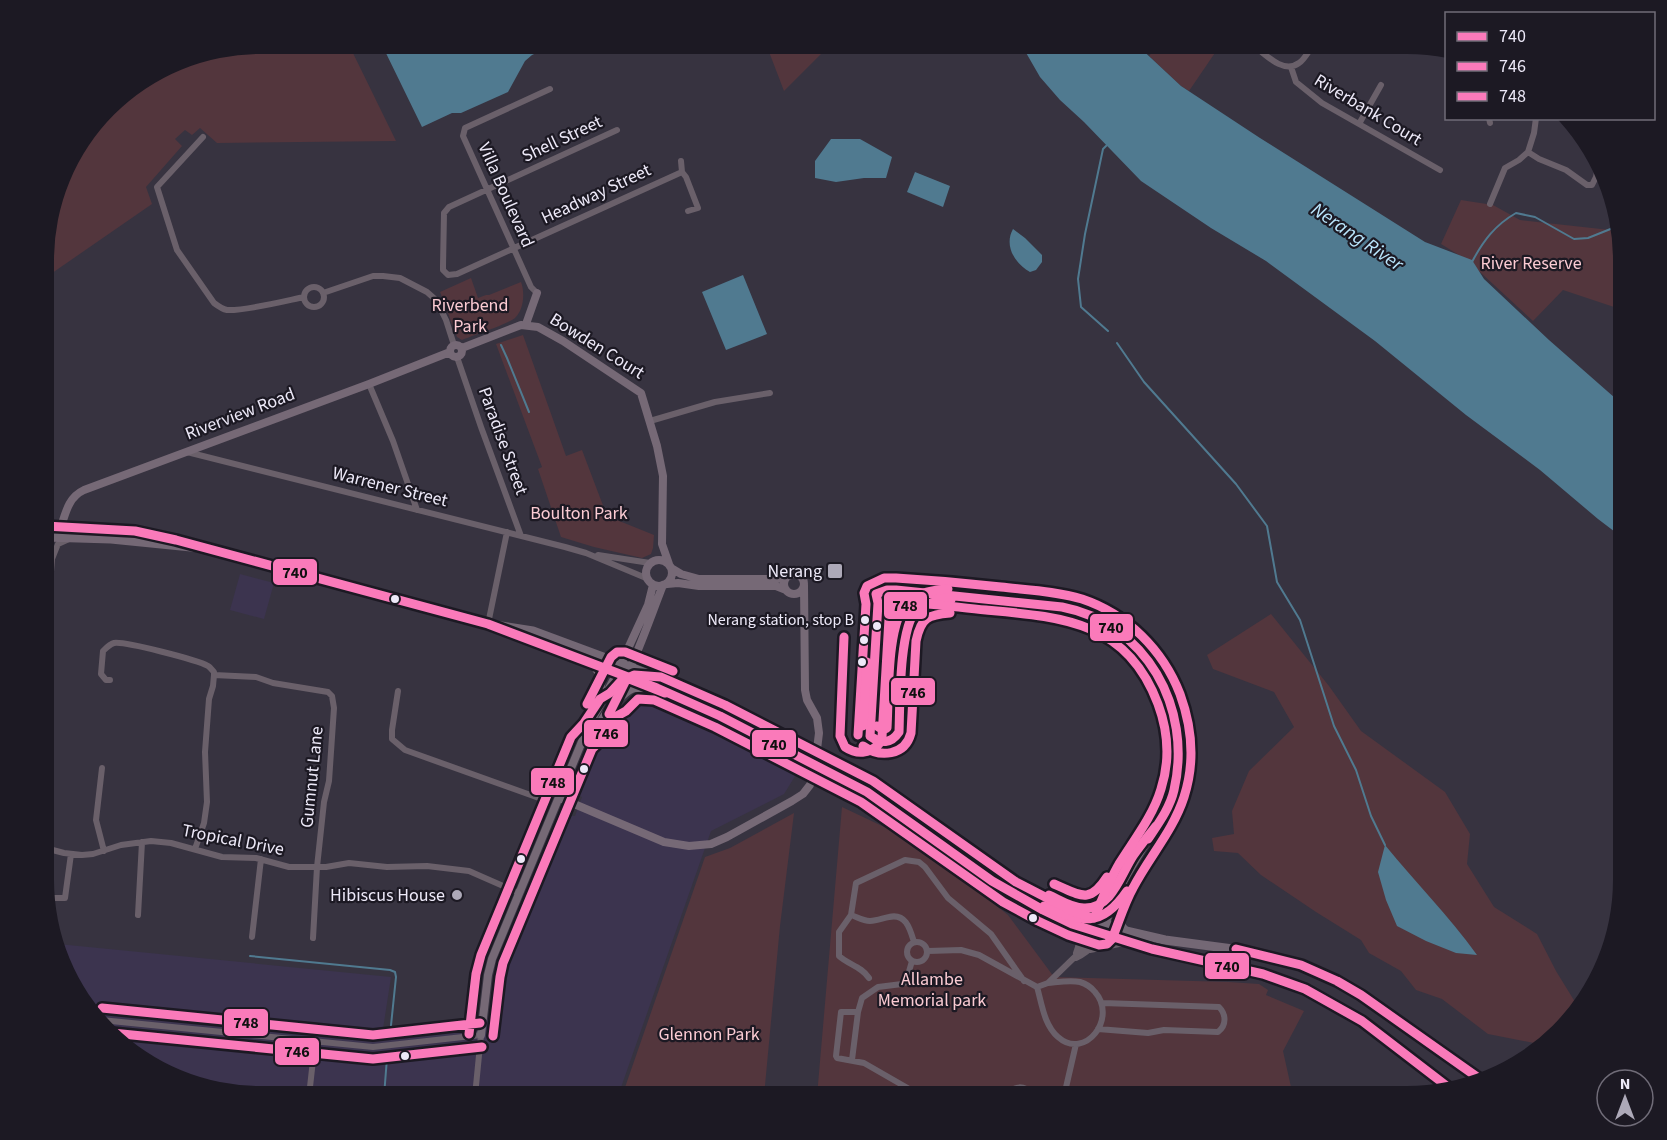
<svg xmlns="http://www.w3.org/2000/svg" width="1667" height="1140" font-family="'Source Sans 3',sans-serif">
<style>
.built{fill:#3c344f}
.green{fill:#53363d}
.water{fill:#507a90}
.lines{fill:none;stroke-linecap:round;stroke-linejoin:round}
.stream{stroke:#507a90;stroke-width:2}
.street{stroke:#6a606a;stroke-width:6}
.secondary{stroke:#766976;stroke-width:8}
.primary{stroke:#746875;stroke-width:9}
.primary-bridge{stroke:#746875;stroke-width:9}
.bus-1-casing{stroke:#1c1923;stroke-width:14}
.bus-2-casing{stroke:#1c1923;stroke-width:14}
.bus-3-casing{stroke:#1c1923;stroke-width:14}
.bus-1{stroke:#fa7aba;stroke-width:9}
.bus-2{stroke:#fa7aba;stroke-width:9}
.bus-3{stroke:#fa7aba;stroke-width:9}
.poi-dot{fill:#ada9b8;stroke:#1c1923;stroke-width:2}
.bus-dot{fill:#ede9f8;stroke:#1c1923;stroke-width:2}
.labels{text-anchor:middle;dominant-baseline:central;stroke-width:4.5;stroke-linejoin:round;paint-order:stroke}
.bus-label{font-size:16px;fill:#ede9f8;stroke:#1c1923;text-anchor:end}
.street-label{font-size:18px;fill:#ede9f8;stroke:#1c1923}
.park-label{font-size:18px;fill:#fbcbd3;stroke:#1c1923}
.poi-label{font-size:18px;fill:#ede9f8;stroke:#1c1923;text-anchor:end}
.water-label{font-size:20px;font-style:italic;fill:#bae6fd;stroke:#1c1923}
.line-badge{stroke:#1c1923;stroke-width:2}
.pale-badge-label{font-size:16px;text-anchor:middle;font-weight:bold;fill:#111}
</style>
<rect width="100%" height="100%" fill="#373340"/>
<path class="built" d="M240 574 274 583 264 619 230 610Z
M639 698 742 743 797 773 784 794 711 831 618 1096H247L190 1085 129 1052 72 988 58 944 391 977 383 1029 494 1019 499 971 561 822 569 816H575L582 797 577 794 576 790 599 738Z"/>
<path class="green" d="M766 44H831L784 91Z
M1159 44H1221L1189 91 1181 86 1149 56Z
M232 49H351L396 141 217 143 200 128 192 135 185 130 175 139 182 146 146 187 152 204 45 278V232L66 164 117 98 178 60Z
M1461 200 1493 205 1520 220 1619 231 1623 247V310L1563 290 1533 321 1467 260 1441 244Z
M471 278 478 298 486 295H489L521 282C525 292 524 310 515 318 506 325 474 335 462 340L457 337 440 292Z
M523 335 566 456 582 450 607 516 654 535 653 548 651 554 642 558 594 547 561 537 538 469 542 467 496 344Z
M1271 614 1329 686 1361 731 1445 792 1470 834 1467 864 1494 907 1537 934 1556 971 1580 1010 1539 1044 1488 1034 1442 999 1416 990 1401 971 1369 953 1361 940 1316 912 1261 875 1238 853 1214 851 1212 838 1234 834 1232 811 1249 771 1294 727 1274 692 1213 669 1207 655Z
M842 807 918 843 1008 915 1054 977 1229 982 1259 984 1268 990 1266 995 1304 1011 1283 1051 1293 1096H817Z
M794 813 780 926 764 1096H622L705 857 730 848Z"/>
<path class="water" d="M391 44H555L532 55 525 61 508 92 461 113H452L422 127 383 47Z
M1021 44H1136L1181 86 1260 138 1425 242 1472 260 1484 279 1549 340 1623 405V538L1598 519 1540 470 1466 415 1375 341 1266 261 1211 228 1141 181 1084 122 1060 100 1040 77Z
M831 139H860L892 157 886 178H864L836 182 815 178V161Z
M915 172 950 186 943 207 907 192Z
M1013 229 1025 238 1042 255V262L1036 270 1030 272C1014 263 1004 245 1013 229Z
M743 275 767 334 726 350 702 292Z
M1385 845C1415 882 1449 916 1477 955L1456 953 1426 941 1397 926 1386 900 1378 872Z"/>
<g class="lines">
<path class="stream" d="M1108 144 1103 149 1085 234 1078 279 1081 307 1108 331
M1472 262C1483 241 1495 225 1516 213L1535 217 1574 239 1588 238 1618 226
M1117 343 1144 382 1236 484 1267 526 1277 582 1300 620 1334 726 1356 770 1371 816 1385 845
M501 345 507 358 529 412
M250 956 390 970 395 972 396 977 390 1035
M384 1096 387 1058"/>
<path class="street" d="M1252 44C1264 53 1283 75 1299 63 1305 59 1309 50 1314 44
M1291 67 1296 82 1322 103 1440 170
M1489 118 1490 123
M1359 124 1381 85
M617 130 449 207 444 213 443 266V270L448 275 457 274 682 172
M203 137 157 187 177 250 214 303C218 306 222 309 227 310 245 311 285 301 304 297
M1528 152 1539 159 1566 170 1587 185H1592L1596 177 1599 162
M681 161 682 172
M682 172 686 177 698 208 688 211
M1490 204 1505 168 1519 160 1528 152 1534 133 1536 118
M304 297a10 10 0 1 1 20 0a10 10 0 1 1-20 0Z
M323 293 373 276H383L400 278 427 292 436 300 446 320 454 345
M537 293 531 287 463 136 465 128 550 89
M457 357 481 427 521 536
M369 384 393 441 417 510
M650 421 715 402 770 393
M187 452 565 547 586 553 646 578
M45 543 52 558
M598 555 650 563
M488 624 507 532
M45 647 52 559 58 544 69 539
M214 675 256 677 273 683 328 692 332 696 334 708 329 781 324 802 317 867 313 938
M110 680H106L101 674 103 651C106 648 110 644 114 643 124 641 198 660 208 666 210 667 213 671 214 672V675
M398 691 392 730V739L405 750 539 798 549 775
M102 768 96 820 104 851
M45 848 64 853 82 855 93 854 121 845 151 841 171 843 222 857 256 858 289 867H326L349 863 387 867 427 866 469 871 519 893
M195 849 204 823 207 802 205 752 209 699 213 686 214 675
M45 898H65L71 854
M138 915 142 842
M851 915C857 917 863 921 870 921 877 921 883 918 889 917 906 913 910 929 914 942
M1072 924C1079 934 1081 942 1076 953
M252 937 261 859
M907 952a10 10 0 1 1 20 0a10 10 0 1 1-20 0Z
M1090 950 1119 944H1126
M928 951 961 950 979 955 1037 987 1048 983 1084 948 1091 939 1099 921
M1076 958C1092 951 1099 939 1105 924
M869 978C861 966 849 965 839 956V932L851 915 856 883 905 860 919 862 925 867 948 898 991 934 1024 981
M1037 987C1042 1004 1044 1025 1058 1037 1085 1061 1118 1018 1095 992 1091 987 1087 984 1080 982 1070 980 1059 982 1048 983
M858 1012H841L836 1056 837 1058 864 1063 911 1090 928 1096
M101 1020 373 1047 481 1035 475 1096
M1098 1029 1148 1033 1164 1030 1218 1032C1227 1025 1226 1014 1219 1007L1103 1003
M852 1060 858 1012 862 998 878 987 902 984 906 982 912 961
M309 1096 315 1042
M1000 1096C1020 1084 1020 1085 1040 1096
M1064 1096 1076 1044"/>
<path class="secondary" d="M526 324 537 293
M450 351a6 6 0 1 1 12 0a6 6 0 1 1-12 0Z
M462 348 521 325 538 327 563 341 641 393 657 446 663 476 662 544 669 564
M61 527C66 511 69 497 84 490L369 384 450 352
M646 573a13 13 0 1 1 26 0a13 13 0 1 1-26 0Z
M671 568 681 574 699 579H778L789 576
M784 584a10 10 0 1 1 20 0a10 10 0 1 1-20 0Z
M667 584 678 583 699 586H776L786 590
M1027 603 905 597 906 591C941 593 975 596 1010 600 1026 602 1043 603 1059 606 1108 614 1148 647 1167 693 1180 724 1183 758 1174 791 1170 804 1162 816 1156 827 1145 845 1133 863 1123 882 1116 895 1111 910 1105 924
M592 663 602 678 600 693 601 703
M615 703C631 687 630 687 653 688
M587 738C624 698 643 636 663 585
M560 798 664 842 689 846 711 844 727 837 792 801 803 794 810 785 814 774 819 733 817 718 807 700 805 690 804 585
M1061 900C1081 908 1092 914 1109 896
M1119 900C1116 912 1117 922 1126 931
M1099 921 1117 883
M481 1035 488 975 492 959 588 727 614 679 648 605 653 585"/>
<path class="primary" d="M45 526 135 531 176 540
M45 537 111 539 201 548 488 624 533 631 630 667 697 693 808 747
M507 632 657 688 720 716 806 759
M839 763 894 796 990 865 1019 883 1050 899 1083 915 1126 931 1165 940 1248 951 1307 968 1337 981 1361 995 1480 1079
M838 776C918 822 986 886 1071 923 1083 929 1097 932 1110 936 1124 940 1139 945 1153 949 1190 958 1228 963 1264 974 1335 995 1390 1043 1448 1087"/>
<path class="primary-bridge" d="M808 747 839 763
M806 759 838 776"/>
<g class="bus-1-casing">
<path id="bus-1" d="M45 526 135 531 176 540 488 624 657 688 720 716 867 792 992 881 1043 910 1072 924 1152 949 1263 974 1305 989 1362 1021 1448 1087
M876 594 887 590H896L1062 607C1146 623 1193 708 1174 790 1170 808 1158 824 1148 839
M870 736C881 744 891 744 899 732 900 706 899 628 916 611 925 602 939 601 951 600
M870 736 878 603 876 594
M1049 895C1060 900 1072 908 1084 908 1112 909 1121 874 1133 856 1140 846 1148 836 1156 826
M1236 949 1301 965 1337 981 1361 995 1480 1079"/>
</g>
<g class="bus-2-casing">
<path id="bus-2" d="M844 637 840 736 845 747C857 755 869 754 879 744
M609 714 627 678 665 693
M863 746C880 758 905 756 911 733L916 641C921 617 928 615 950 613
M1044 906C1082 922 1101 929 1127 891
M112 1033 373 1059 482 1047
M493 1036 500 977 503 963 592 749 602 739 617 716 626 711 638 699 654 700 715 727 861 802 1003 902 1038 921 1068 935 1099 945 1107 944 1112 939C1119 922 1124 904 1133 888 1149 857 1173 831 1184 797 1195 763 1192 727 1180 694 1163 650 1127 614 1082 599 1056 591 1027 590 1001 587 966 583 931 580 896 578H884L867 586 864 593 866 604 858 735"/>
</g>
<g class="bus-3-casing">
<path id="bus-3" d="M587 704 611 657 617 652H625L673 671
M863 726 867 662
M877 726 883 730 887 728C889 697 886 622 908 602 919 592 934 590 948 589
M1054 884C1080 895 1089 905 1107 877
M102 1008 373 1035 480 1023
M469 1034 476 974 481 955 571 737 584 723 600 699 610 693 621 681 634 675 661 677 725 705 873 781 1016 882 1076 913 1094 918C1102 900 1109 881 1119 864 1134 840 1153 816 1161 789 1170 761 1168 731 1158 704 1127 621 1062 617 986 610 954 607 922 602 890 602L882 737"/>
</g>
<use href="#bus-1" class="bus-1"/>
<use href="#bus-2" class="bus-2"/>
<use href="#bus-3" class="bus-3"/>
</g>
<g class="poi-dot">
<rect x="827" y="563" width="16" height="16" rx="3"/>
<circle cx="457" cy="895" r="6"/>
</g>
<g class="bus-dot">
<circle cx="395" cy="599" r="5"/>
<circle cx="865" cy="620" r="5"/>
<circle cx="877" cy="626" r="5"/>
<circle cx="864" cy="640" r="5"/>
<circle cx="862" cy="662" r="5"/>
<circle cx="584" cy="769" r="5"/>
<circle cx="521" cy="859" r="5"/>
<circle cx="1033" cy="918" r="5"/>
<circle cx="405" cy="1056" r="5"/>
</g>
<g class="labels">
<g class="bus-label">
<text x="854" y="620">Nerang station, stop B</text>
</g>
<g class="street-label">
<text transform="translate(1368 110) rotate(31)">Riverbank Court</text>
<text transform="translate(562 139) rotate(-25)">Shell Street</text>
<text transform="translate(596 194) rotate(-25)">Headway Street</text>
<text transform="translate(506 195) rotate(66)">Villa Boulevard</text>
<text transform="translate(597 346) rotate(32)">Bowden Court</text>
<text transform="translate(240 414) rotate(-21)">Riverview Road</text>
<text transform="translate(503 441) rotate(70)">Paradise Street</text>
<text transform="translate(390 487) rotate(14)">Warrener Street</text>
<text transform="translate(312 777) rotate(-84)">Gumnut Lane</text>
<text transform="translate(233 840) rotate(11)">Tropical Drive</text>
</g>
<g class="park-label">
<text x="1531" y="263">River Reserve</text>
<text x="470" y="305">Riverbend<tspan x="470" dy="21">Park</tspan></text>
<text x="579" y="513">Boulton Park</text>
<text x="932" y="979">Allambe<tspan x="932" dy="21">Memorial park</tspan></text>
<text x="709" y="1034">Glennon Park</text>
</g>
<g class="poi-label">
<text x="822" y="571">Nerang</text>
<text x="445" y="895">Hibiscus House</text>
</g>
<g class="water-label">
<text transform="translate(1357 237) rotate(34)">Nerang River</text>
</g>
</g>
<path d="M0 0H1667V1140H0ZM260 54H1407A206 206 0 0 1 1613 260V880A206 206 0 0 1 1407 1086H260A206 206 0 0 1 54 880V260A206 206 0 0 1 260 54Z" fill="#1c1923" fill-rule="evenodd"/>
<g class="line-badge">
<rect x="272" y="558" width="46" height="28" rx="6" fill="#fa7aba"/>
<rect x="883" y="591" width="45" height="29" rx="6" fill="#fa7aba"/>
<rect x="1089" y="613" width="45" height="29" rx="6" fill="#fa7aba"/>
<rect x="890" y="677" width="46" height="29" rx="6" fill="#fa7aba"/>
<rect x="583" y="719" width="46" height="29" rx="6" fill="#fa7aba"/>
<rect x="751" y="729" width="46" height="29" rx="6" fill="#fa7aba"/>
<rect x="530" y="767" width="45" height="29" rx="6" fill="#fa7aba"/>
<rect x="1204" y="952" width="46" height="28" rx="6" fill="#fa7aba"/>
<rect x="223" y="1008" width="46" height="29" rx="6" fill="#fa7aba"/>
<rect x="274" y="1037" width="46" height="29" rx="6" fill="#fa7aba"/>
</g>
<g class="pale-badge-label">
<text x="295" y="578">740</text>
<text x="905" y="611">748</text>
<text x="1111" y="633">740</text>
<text x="913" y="698">746</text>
<text x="606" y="739">746</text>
<text x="774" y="750">740</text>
<text x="553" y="788">748</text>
<text x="1227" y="972">740</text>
<text x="246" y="1028">748</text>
<text x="297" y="1057">746</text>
</g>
<rect x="1445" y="12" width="210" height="108" fill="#1c1923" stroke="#706c78" stroke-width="1.5"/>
<rect x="1457" y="32" width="30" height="9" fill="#fa7aba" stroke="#706c78" stroke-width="1.5"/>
<text x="1499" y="42" font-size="18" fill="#ede9f8">740</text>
<rect x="1457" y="62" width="30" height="9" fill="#fa7aba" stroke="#706c78" stroke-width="1.5"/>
<text x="1499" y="72" font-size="18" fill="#ede9f8">746</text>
<rect x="1457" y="92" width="30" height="9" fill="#fa7aba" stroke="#706c78" stroke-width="1.5"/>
<text x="1499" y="102" font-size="18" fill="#ede9f8">748</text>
<g transform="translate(1625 1098)"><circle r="28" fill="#1c1923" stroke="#706c78" stroke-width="1.5"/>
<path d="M0-4.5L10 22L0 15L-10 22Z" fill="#ada9b8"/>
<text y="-9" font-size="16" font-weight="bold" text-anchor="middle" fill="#ede9f8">N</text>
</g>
</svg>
